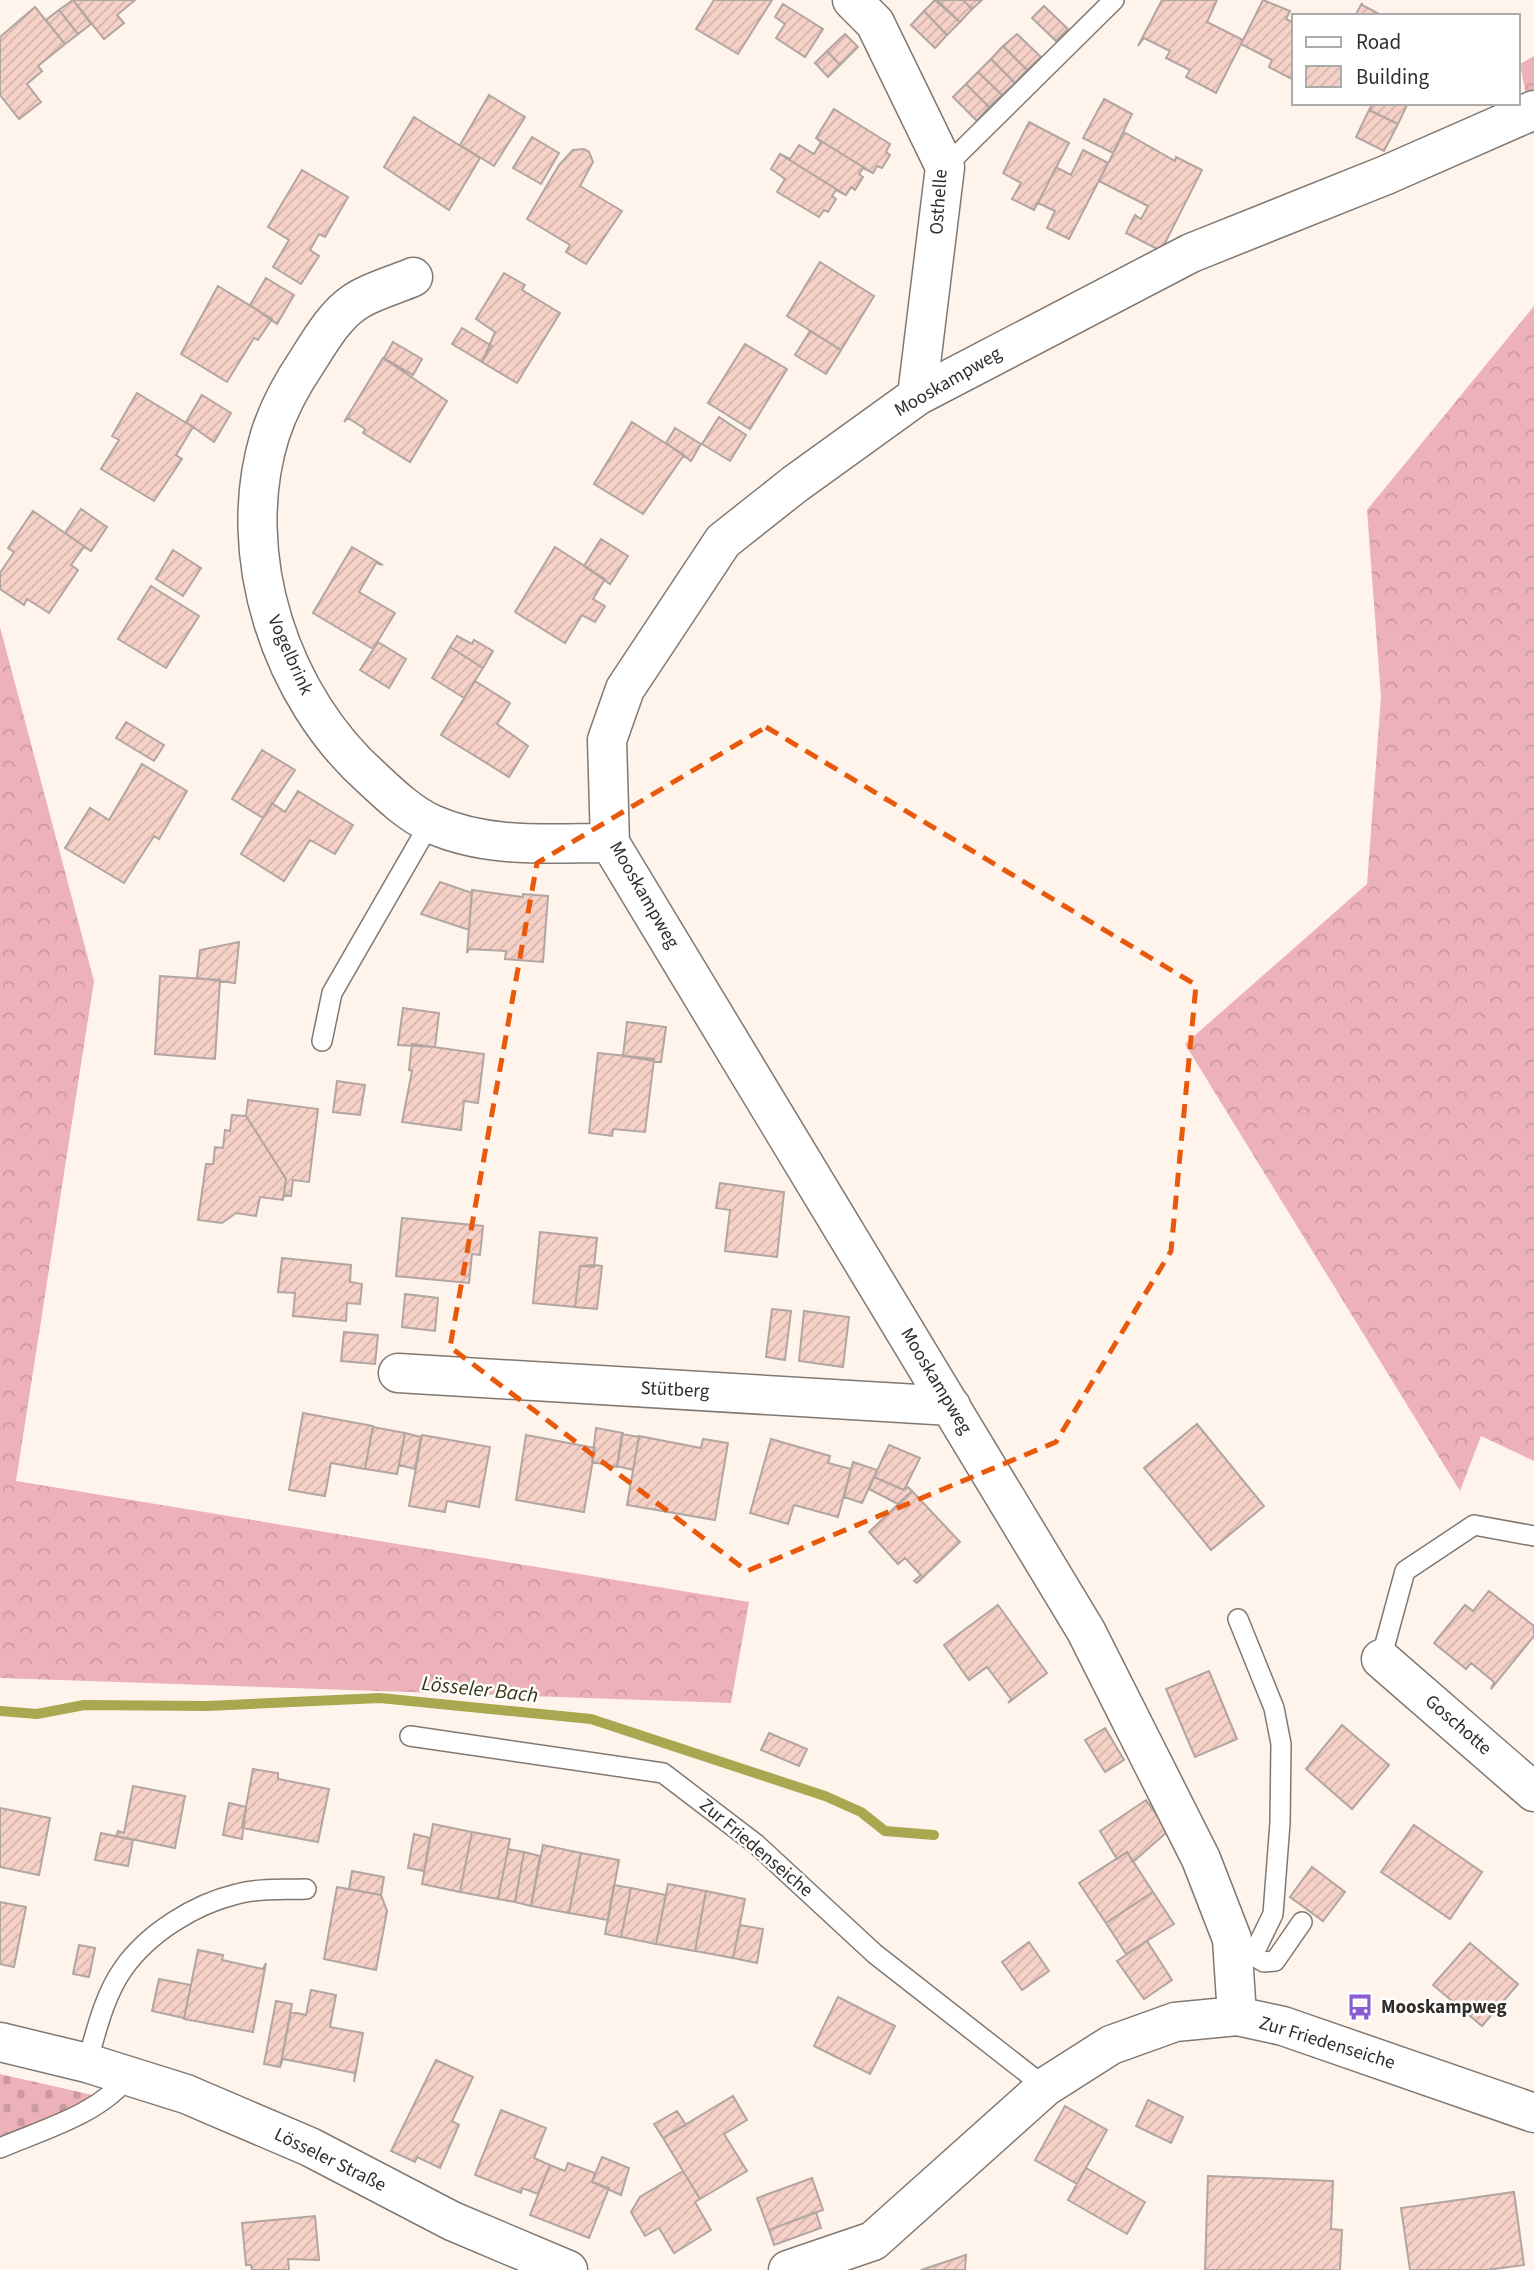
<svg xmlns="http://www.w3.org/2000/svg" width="1534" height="2270" font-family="'Source Sans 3',sans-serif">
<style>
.forest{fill:url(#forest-crowns)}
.cemetery{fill:url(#cemetery-stones)}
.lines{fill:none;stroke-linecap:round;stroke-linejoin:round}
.stream{stroke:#a9a750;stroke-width:10}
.building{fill:url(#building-hatch);stroke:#b2a5a2;stroke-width:2}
.lane-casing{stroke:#817871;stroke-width:22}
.street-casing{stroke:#817871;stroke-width:41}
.lane{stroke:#fff;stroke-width:19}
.street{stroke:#fff;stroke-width:38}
.marked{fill:none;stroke:#e8590c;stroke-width:5;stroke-dasharray:14 9;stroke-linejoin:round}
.labels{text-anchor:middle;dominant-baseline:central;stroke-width:5;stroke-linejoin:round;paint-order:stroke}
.street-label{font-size:19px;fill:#312d2a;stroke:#fff}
.poi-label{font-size:19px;font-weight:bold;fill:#312d2a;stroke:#fff;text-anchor:start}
.water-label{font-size:21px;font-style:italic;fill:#373610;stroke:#fff}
</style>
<defs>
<pattern id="forest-crowns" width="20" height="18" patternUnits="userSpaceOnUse" patternTransform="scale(1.75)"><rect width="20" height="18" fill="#edb2b9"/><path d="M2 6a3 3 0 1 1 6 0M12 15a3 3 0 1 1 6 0" fill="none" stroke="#cc999f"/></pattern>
<pattern id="cemetery-stones" width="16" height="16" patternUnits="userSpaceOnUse" patternTransform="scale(1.75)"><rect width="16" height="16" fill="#edb2b9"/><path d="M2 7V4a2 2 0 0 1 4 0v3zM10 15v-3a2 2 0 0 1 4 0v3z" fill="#cc999f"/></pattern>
<pattern id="building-hatch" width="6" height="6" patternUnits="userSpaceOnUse" patternTransform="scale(1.75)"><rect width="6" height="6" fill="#f6d1c7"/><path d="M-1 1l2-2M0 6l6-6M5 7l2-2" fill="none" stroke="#d3b4ab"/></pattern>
</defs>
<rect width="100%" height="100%" fill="#fef4ec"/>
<path class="forest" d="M1534 56V137L1520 64Z
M1534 306V1461L1481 1436 1460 1491 1185 1044 1367 884 1381 697 1367 510Z
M0 627 94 981 16 1481 749 1602 731 1703 0 1678Z"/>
<path class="cemetery" d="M0 2074 110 2099 0 2146Z"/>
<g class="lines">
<path class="stream" d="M0 1711 37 1714 84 1705 207 1706 380 1698 591 1719 825 1796 861 1812 885 1831 934 1835"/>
</g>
<path class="building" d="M73 0H135L117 15 124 23 104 39Z
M73 0 91 24 78 34 59 10Z
M714 0H772L738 54 696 29Z
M935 0 960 22 947 35 924 11Z
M937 0H963L972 9 960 22Z
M963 0H982L972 9Z
M1162 0H1217L1207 22 1243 40 1216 93 1186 77 1190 70 1166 58 1170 51 1144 38 1138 46Z
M1263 0 1290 11 1286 19 1294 23V80L1269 67 1272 60 1241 44Z
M1362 3V5L1383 16H1355Z
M783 4 823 29 805 57 776 38 785 24 775 17Z
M1044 6 1068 29 1056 41 1032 18Z
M35 7 65 44 38 66 42 71 27 84 41 102 19 119 0 95V37Z
M59 10 78 34 65 44 46 20Z
M924 11 947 35 935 48 911 25Z
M845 34 858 47 840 65 827 51Z
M1017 34 1041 57 1027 70 1003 46Z
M1003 46 1027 70 1015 83 991 59Z
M827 51 840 65 828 77 815 63Z
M991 59 1015 83 1002 95 978 72Z
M978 72 1002 95 989 107 966 84Z
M966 84 989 107 977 121 953 97Z
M489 95 525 117 494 166 460 145Z
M1104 99 1132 114 1113 153 1083 138Z
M1373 103H1408L1398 124 1369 110Z
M834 109 890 144 886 152 890 155 882 168 877 166 873 173 816 138Z
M1369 110 1398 124 1384 151 1356 137Z
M414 117 480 158 449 210 384 167Z
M1029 122 1069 143 1034 210 1012 199 1021 183 1003 173Z
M1124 132 1175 161 1176 157 1202 170 1161 251 1126 233 1135 215 1141 219 1148 206 1099 181Z
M532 137 559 153 541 184 513 168Z
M816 138 873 173 863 168 859 174 863 177 855 190 851 187 846 195 780 154 790 159 799 145 814 154 821 142Z
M584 149 589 152 593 162 580 186 622 211 586 264 566 252 570 245 527 219 559 165 573 150Z
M1083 150 1108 163 1069 239 1047 228 1055 211 1038 203 1056 167 1071 175Z
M780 154 846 195 836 190 832 196 836 199 828 212 824 210 819 217 777 192 785 179 771 169Z
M302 170 348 197 325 237 319 234 310 250 319 256 301 284 273 267 289 240 268 227Z
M820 262 874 296 841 350 787 316Z
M504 273 525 285 522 290 560 313 517 383 482 362 495 332 476 319Z
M266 278 294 295 277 324 250 305Z
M218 286 272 319 258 340 254 338 227 382 181 354Z
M462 328 492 346 482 362 452 344Z
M810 331 841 350 826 374 795 355Z
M393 342 422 359 413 375 384 358Z
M745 344 787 369 750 429 708 403Z
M383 358 447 401 410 462 363 433 365 429 348 418 344 422Z
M137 393 193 427 176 455 182 459 154 501 101 469 119 440 112 436Z
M202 395 231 413 214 442 186 422Z
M719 417 746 435 730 461 702 444Z
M632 422 684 455 643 514 594 484Z
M675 428 701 444 691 461 666 443Z
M81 509 107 527 91 551 65 533Z
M33 511 91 551 84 547 71 565 78 570 49 613 27 599 24 605 0 589V573L14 552 8 548Z
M601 539 628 556 610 584 584 566Z
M352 547 383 565 376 563 359 592 395 613 373 649 313 613Z
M555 547 605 579 593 599 605 606 595 622 582 615 565 643 515 612Z
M173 550 201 568 183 596 156 579Z
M151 586 199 616 166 668 118 639Z
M457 636 472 644 474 640 493 651 483 668 450 647Z
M378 642 406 659 389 688 360 670Z
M450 647 483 668 464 698 432 678Z
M475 681 510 703 497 724 528 746 509 777 441 735Z
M126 722 164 745 154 761 116 738Z
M262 750 295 770 263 818 232 799Z
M142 764 187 791 159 839 154 836 124 883 65 848 90 808 109 820Z
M298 791 353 825 335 854 310 840 284 881 241 854 272 803 285 812Z
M440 882 472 893 469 930 421 914Z
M472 890 523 897V894L548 896 543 962 505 959 506 951 469 949 467 953Z
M239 942 235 983 197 978 200 950Z
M160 976 220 980 215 1059 155 1054Z
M403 1008 439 1013 435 1047 398 1045Z
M627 1022 666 1027 661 1062 623 1056Z
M412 1044 484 1054 478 1103 464 1101 461 1130 402 1122 412 1071 409 1070Z
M598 1053 654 1059 645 1132 613 1129 612 1136 589 1133Z
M337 1081 365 1085 360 1115 333 1112Z
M248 1100 318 1109 309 1182 293 1180 291 1196 284 1195 286 1179 246 1116Z
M232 1115 246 1116 286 1179 283 1200 260 1197 256 1216 236 1213 222 1223 198 1220 206 1164H213L215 1147 223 1148 225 1130 230 1131Z
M720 1183 784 1192 777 1257 725 1251 730 1210 716 1208Z
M402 1218 483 1226 480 1255 472 1254 469 1283 396 1276Z
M540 1232 597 1238 594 1267 580 1266 575 1307 533 1303Z
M282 1258 351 1265 350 1282 362 1284 360 1304 347 1303 346 1321 293 1316 295 1293 278 1292Z
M594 1265 602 1266 597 1309 575 1307 580 1266Z
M405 1294 438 1298 435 1331 402 1327Z
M772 1309 791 1311 785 1360 766 1357Z
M804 1311 849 1317 843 1367 799 1361Z
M344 1332 378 1335 375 1364 341 1361Z
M303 1413 373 1426 365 1469 331 1463 325 1496 289 1490Z
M1197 1424 1264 1506 1211 1550 1144 1468Z
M373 1427 405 1433 397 1474 365 1469Z
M596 1428 623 1433 617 1467 592 1462Z
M405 1433 421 1437 415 1469 399 1465Z
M622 1434 639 1437 633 1470 617 1466Z
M422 1435 490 1447 479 1507 447 1501 445 1512 409 1506Z
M526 1435 595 1448 584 1512 516 1500Z
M639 1436 701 1448 703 1439 728 1443 715 1520 627 1505Z
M771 1439 830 1456 828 1463 851 1469 838 1517 794 1505 788 1524 750 1513Z
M889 1445 920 1458 904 1490 874 1477Z
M853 1462 877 1470 862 1503 844 1497Z
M874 1477 904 1490 908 1487 912 1491 898 1504 869 1489Z
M912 1491 960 1542 917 1583 914 1581 921 1575 905 1558 898 1564 869 1532Z
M1489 1591 1534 1626V1636L1491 1689 1494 1682 1471 1663 1466 1669 1434 1643 1465 1605 1473 1611Z
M998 1605 1047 1673 1008 1703 1011 1699 987 1667 969 1680 944 1645Z
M1209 1671 1237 1739 1195 1757 1166 1689Z
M1342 1725 1389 1765 1352 1809 1306 1769Z
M1105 1728 1124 1760 1105 1772 1085 1740Z
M769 1733 807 1749 799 1766 761 1750Z
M253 1769 278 1773V1779L329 1789 318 1842 242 1828Z
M133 1786 185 1796 175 1848 116 1836 118 1831 124 1833Z
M1146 1800 1168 1831 1133 1862 1127 1852 1117 1859 1100 1831Z
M229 1803 246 1807 242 1839 223 1835Z
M0 1808 50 1818 39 1875 0 1867Z
M433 1824 472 1832 460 1892 422 1884Z
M1414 1825 1482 1872 1450 1919 1381 1872Z
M472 1832 510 1839 498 1899 460 1892Z
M101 1833 133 1840 128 1866 95 1860Z
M414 1834 430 1838 424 1871 408 1868Z
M543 1845 581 1853 569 1913 531 1906Z
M508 1849 524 1852 515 1902 498 1899Z
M524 1852 540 1856 531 1906 515 1902Z
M1127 1852 1153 1892 1106 1923 1079 1883Z
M581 1853 619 1860 608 1920 569 1913Z
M1312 1867 1345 1892 1323 1921 1290 1897Z
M352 1871 384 1877 381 1895 349 1889Z
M668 1884 706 1891 695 1951 656 1944Z
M614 1885 631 1888 621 1937 605 1934Z
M337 1887 381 1895 387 1911 376 1970 324 1959Z
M631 1888 666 1895 656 1944 621 1937Z
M706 1891 745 1899 733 1958 695 1951Z
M1153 1892 1174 1924 1126 1954 1106 1923Z
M0 1902 26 1907 14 1967 0 1964Z
M740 1925 763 1929 757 1963 733 1958Z
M1147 1941 1172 1980 1144 1999 1117 1961Z
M1029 1942 1049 1971 1022 1990 1002 1962Z
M1470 1943 1518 1984 1482 2026 1433 1985Z
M79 1945 95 1948 89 1977 73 1974Z
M198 1950 223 1955 222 1960 263 1969 266 1963 253 2032 184 2019Z
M159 1979 191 1985 184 2018 152 2011Z
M311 1990 336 1995 330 2027 363 2033 354 2082 355 2073 283 2059 280 2067 291 2012 306 2015Z
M838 1997 895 2026 870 2074 814 2046Z
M276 2001 292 2004 280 2067 264 2064Z
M436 2060 473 2077 452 2121 459 2125 440 2168 417 2157 415 2162 391 2151Z
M733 2096 747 2120 724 2134 747 2171 700 2199 663 2138Z
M1148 2100 1183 2117 1171 2143 1136 2126Z
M1065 2106 1107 2130 1077 2184 1035 2160Z
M501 2110 546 2128 534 2158 550 2165 538 2194 522 2188 521 2193 475 2175Z
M677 2111 686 2125 663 2138 654 2124Z
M602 2157 629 2168 621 2195 592 2182Z
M568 2163 595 2173 592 2182 609 2188 589 2238 530 2215 550 2165 565 2171Z
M1086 2168 1145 2202 1127 2234 1068 2200Z
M683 2171 700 2199 695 2202 711 2230 674 2253 659 2228 645 2236 631 2212 640 2197Z
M1208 2176 1333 2181 1331 2229 1342 2230 1340 2270H1205Z
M812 2178 823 2210 769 2230 757 2198Z
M1514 2192 1524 2265 1487 2270H1410L1401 2208Z
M816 2212 821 2228 774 2245 769 2230Z
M315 2216 319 2260 288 2259 289 2270H252L251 2265H246L242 2223Z
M966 2255 965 2270H921Z"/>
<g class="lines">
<g class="lane-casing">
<path id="lane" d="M945 167 1114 0
M322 1041 332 993 430 823
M1381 1659 1405 1571 1474 1525 1534 1536
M410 1736 663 1773 756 1844 875 1954 1045 2087
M1248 1953 1264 1962 1275 1961 1302 1922
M1234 1965 1258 1945 1273 1914 1280 1823 1281 1744 1274 1708 1238 1619
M87 2063C96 2032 104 1996 123 1969 148 1933 195 1904 237 1894 259 1888 283 1890 306 1889
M0 2148C44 2129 98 2115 129 2076"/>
</g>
<g class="street-casing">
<path id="street" d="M852 0 875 23 945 167 917 396
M413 277C395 285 371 291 355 302 335 315 320 341 308 360 293 382 278 410 270 435 233 555 281 698 373 779 390 795 410 814 432 824 488 849 550 843 610 843
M398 1373 951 1406
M1381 1659 1534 1792
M1237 2016 1232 1939 1201 1859 1086 1631 610 843 607 740 625 689 723 541 795 484 917 396 1191 253 1386 175 1534 110
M0 2042 87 2063 186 2094 310 2147 452 2221 568 2270
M788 2270 873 2241 1045 2087 1111 2045 1175 2022 1237 2016 1283 2026 1534 2113"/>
</g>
<use href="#lane" class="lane"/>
<use href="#street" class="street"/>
</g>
<path class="marked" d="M766 727 1196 985 1171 1251 1056 1442 747 1571 450 1347 537 863Z"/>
<defs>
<g id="bus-bare" transform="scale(2.1)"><path d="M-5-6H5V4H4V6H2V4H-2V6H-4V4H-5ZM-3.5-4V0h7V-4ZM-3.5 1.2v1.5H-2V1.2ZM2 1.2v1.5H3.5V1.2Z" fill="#895cd6" stroke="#fff" stroke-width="2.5" paint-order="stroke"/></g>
</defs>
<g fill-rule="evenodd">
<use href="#bus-bare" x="1360" y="2007"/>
</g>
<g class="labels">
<g class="street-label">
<text transform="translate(939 202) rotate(-86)">Osthelle</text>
<text transform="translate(948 382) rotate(-30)">Mooskampweg</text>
<text transform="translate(290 655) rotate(66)">Vogelbrink</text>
<text transform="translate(644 895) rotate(60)">Mooskampweg</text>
<text transform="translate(936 1381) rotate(59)">Mooskampweg</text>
<text transform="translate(675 1390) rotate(3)">Stütberg</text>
<text transform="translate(1458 1725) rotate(41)">Goschotte</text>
<text transform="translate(756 1848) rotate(40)">Zur Friedenseiche</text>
<text transform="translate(1327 2043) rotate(17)">Zur Friedenseiche</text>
<text transform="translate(330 2160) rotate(26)">Lösseler Straße</text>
</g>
<g class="poi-label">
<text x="1381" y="2007">Mooskampweg</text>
</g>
<g class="water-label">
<text transform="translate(480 1689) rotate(6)">Lösseler Bach</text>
</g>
</g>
<rect x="1292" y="14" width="228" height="91" fill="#ffffff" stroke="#adabaa" stroke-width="2"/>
<rect x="1306" y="37" width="35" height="10" fill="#ffffff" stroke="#adabaa" stroke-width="2"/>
<text x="1356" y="49" font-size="21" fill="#312d2a">Road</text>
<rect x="1306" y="66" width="35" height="21" fill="url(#building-hatch)" stroke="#adabaa" stroke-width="2"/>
<text x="1356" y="84" font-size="21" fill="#312d2a">Building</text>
</svg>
